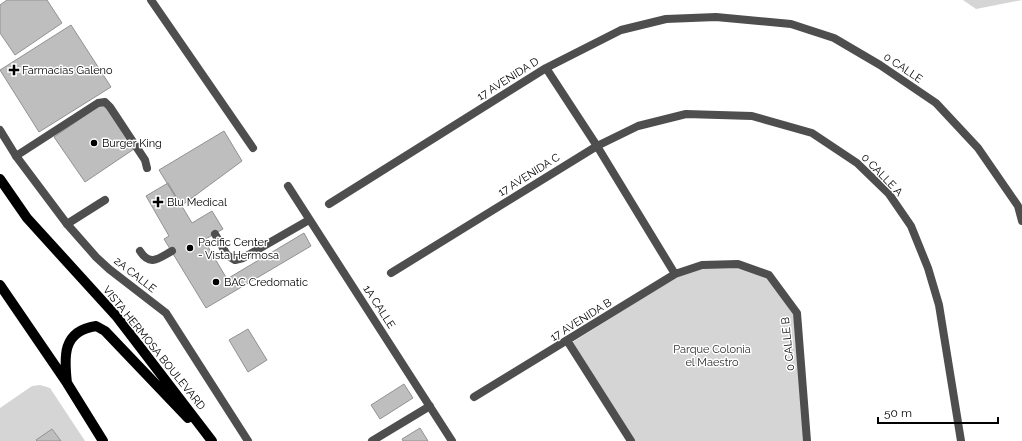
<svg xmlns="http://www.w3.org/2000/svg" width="1022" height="441" font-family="Raleway,sans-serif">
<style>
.green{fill:#d5d5d5}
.building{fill:#bebebe;stroke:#929292}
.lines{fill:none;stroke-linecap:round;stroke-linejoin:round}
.service{stroke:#4e4e4e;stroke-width:8}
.minor{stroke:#4e4e4e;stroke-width:8}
.tertiary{stroke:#4e4e4e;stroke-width:8}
.primary{stroke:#000;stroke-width:10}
.poi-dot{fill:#000;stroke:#fff;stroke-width:1.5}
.labels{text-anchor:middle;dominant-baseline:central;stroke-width:3;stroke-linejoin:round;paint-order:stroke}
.street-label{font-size:11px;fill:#000;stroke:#fff}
.poi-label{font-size:11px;fill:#000;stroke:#fff;text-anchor:start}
.park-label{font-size:11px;fill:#2c2c2c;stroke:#fff}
</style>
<rect width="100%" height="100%" fill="#fff"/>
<path class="green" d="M963 0H1022L976 9Z
M738 266 767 277 795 314 804 441H635L571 343 677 277 702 268Z
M40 385 50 388 85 441H0V408L32 386Z"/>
<path class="building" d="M7 0H47L62 23 15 55 0 33V5Z
M71 25 111 87 39 132 0 70Z
M103 103 134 149 85 182 54 137Z
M224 131 242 161 181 206 159 170Z
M168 183 192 223 212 211 223 229 204 240 227 279 304 233 311 246 206 308 164 239 169 236 146 196Z
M248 329 267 360 248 372 229 340Z
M404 384 413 398 380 419 371 405Z
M420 428 428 441H403L402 439Z
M52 429 61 441H37L36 440Z"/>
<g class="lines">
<path class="service" d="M16 156 98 103 105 102 110 107 145 160 147 168
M67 224 105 200
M215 234 227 255 235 260 243 258 309 220
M140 251C150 267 159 258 172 251"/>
<path class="minor" d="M151 0 253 148
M546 68 597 146 675 274
M288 186 452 441
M329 204 546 68 621 30 666 19 716 17 791 24 834 38 880 65 936 103 978 148 1018 206 1022 221
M391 273 597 146 638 126 686 114 752 116 812 133 857 163 889 194 911 226 928 268 939 305 961 441
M568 342 631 441
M474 397 675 274 702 265 738 264 769 275 797 313 807 441
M372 441 430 406"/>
<path class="tertiary" d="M0 130 16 156 67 224 96 257 109 269 166 313 248 441"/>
<path class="primary" d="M0 179 27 218 117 317 212 441
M0 285 67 383 103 441
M67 383C64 357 62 331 96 326L105 331 188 418"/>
</g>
<g class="poi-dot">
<path d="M12 64h4v4h4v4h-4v4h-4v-4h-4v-4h4z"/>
<circle cx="94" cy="143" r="4"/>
<path d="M156 196h4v4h4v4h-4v4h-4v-4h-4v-4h4z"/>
<circle cx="190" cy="248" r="4"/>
<circle cx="216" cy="282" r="4"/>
</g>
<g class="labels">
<g class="street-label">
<text transform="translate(903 68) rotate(34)">0 CALLE</text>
<text transform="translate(508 79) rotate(-32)">17 AVENIDA D</text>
<text transform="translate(529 175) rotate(-32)">17 AVENIDA C</text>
<text transform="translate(882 175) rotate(46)">0 CALLE A</text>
<text transform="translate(135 275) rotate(38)">2A CALLE</text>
<text transform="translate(379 307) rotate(57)">1A CALLE</text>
<text transform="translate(581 320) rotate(-32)">17 AVENIDA B</text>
<text transform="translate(788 344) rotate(-96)">0 CALLE B</text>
<text transform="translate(154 348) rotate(51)">VISTA HERMOSA BOULEVARD</text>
</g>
<g class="poi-label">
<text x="22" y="70">Farmacias Galeno</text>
<text x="102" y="143">Burger King</text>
<text x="167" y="202">Blu Medical</text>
<text x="198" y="242">Pacific Center<tspan x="198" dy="13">- Vista Hermosa</tspan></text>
<text x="224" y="282">BAC Credomatic</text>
</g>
<g class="park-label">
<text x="712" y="349">Parque Colonia<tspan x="712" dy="13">el Maestro</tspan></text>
</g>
</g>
<path d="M878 417v6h120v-6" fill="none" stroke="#000000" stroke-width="2"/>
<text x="884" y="417" font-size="12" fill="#000000" stroke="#ffffff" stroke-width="3" paint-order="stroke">50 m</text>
</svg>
